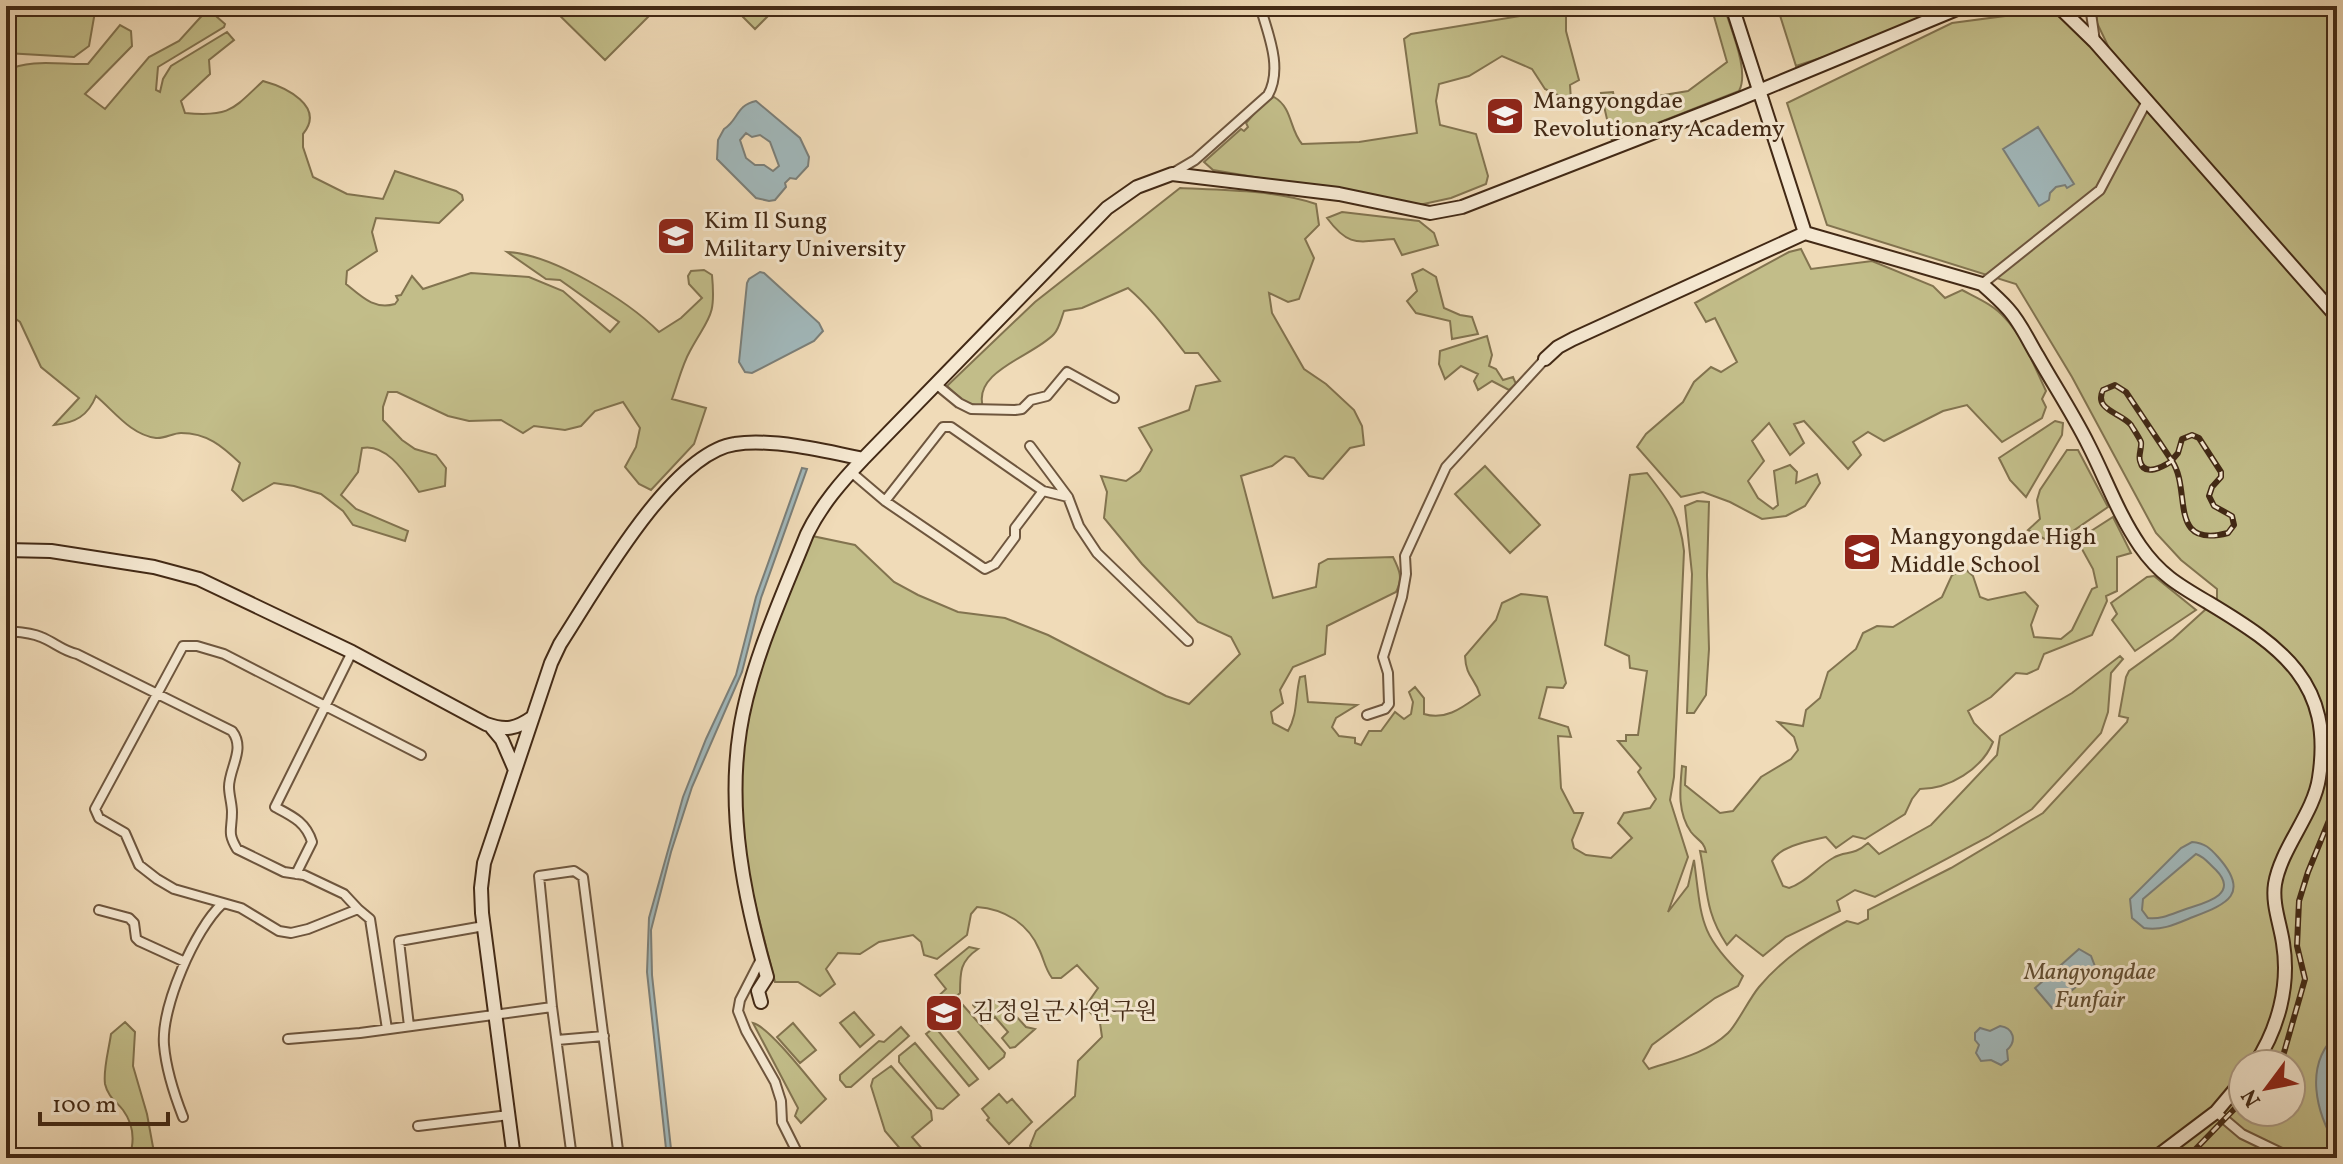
<svg xmlns="http://www.w3.org/2000/svg" width="2343" height="1164" font-family="Vollkorn,'Noto Serif KR',serif">
<style>
.green{fill:#c2bd89;stroke:#82734f;stroke-width:2;fill-rule:evenodd}
.water{fill:#a1b8bb;stroke:#7b7f79;stroke-width:2;fill-rule:evenodd}
.lines{fill:none;stroke-linecap:round;stroke-linejoin:round}
.street-casing{stroke:#6e563e;stroke-width:12}
.secondary-casing{stroke:#422915;stroke-width:16}
.street{stroke:#f5e8d1;stroke-width:8}
.secondary{stroke:#f5e8d1;stroke-width:12}
.rail-casing{stroke:#422915;stroke-width:6}
.rail{stroke:#f5e8d1;stroke-width:3;stroke-dasharray:9;stroke-linecap:butt}
.labels{text-anchor:middle;dominant-baseline:central;stroke-width:6;stroke-linejoin:round;paint-order:stroke}
.poi-label{font-size:24px;fill:#422915;stroke:#f5e8d1;text-anchor:start}
.park-label{font-size:24px;font-style:italic;fill:#624e32;stroke:#f5e8d1}
</style>
<rect width="100%" height="100%" fill="#f0dbb8"/>
<filter id="stains"><feTurbulence type="fractalNoise" baseFrequency=".0025" numOctaves="4"/><feColorMatrix values="0 0 0 0 .2 0 0 0 0 .09 0 0 0 0 .02 0 0 0 .5 -.17"/></filter>
<radialGradient id="worn" r=".72"><stop offset=".6" stop-color="#630" stop-opacity="0"/><stop offset="1" stop-color="#630" stop-opacity=".3"/></radialGradient>
<path class="green" d="M6 6H96L89 46 74 57 6 53Z
M550 6H659L605 60Z
M748 6H778L755 29 740 14Z
M1711 6H1724C1730 28 1750 71 1739 91L1612 141 1601 93 1613 92 1615 103 1688 91 1727 62Z
M1777 6H1941C1906 34 1839 51 1796 66Z
M2095 6H2337V309L2109 48 2097 23Z
M208 9 225 24 224 27 158 67 156 90 160 92 163 79 171 66 227 32 234 40 209 60 210 74 181 101 185 113C230 117 232 110 263 81 285 87 326 106 303 134V147L313 177 347 194 383 199 395 171 456 191 462 195 463 200 439 223 376 218 372 232 377 251 347 271 346 284C362 297 374 310 395 304L398 300 396 296 401 295 412 276 423 289 471 273 529 277 563 291 610 332 619 322 560 280 546 279 507 252C552 254 627 300 659 332L681 318 702 298 689 284 688 276 691 271 704 270 712 275C716 318 709 316 690 351 682 365 678 383 672 399L706 408 694 444 651 490 639 484 625 467 636 447 640 428 623 402 595 411 581 426 565 430 534 426 523 433 501 420 469 421 448 416 397 392H388L383 407V420L402 440 415 449 436 455 446 468 445 486 419 492C406 474 387 443 362 448L358 472 341 495 356 509 408 531 405 541 353 525 343 511 321 494 294 486 274 483 243 501 232 490 240 463C222 446 207 433 181 433 173 433 164 439 156 438 131 435 114 411 96 396 88 416 75 423 54 425L79 398 41 367 20 322 6 312V71C30 58 61 65 88 64L120 25 131 31 132 46 85 94 105 109 149 57 179 41Z
M1557 10 1566 13V31L1579 80 1570 85 1571 100 1566 106 1560 96 1545 89 1532 69 1502 56 1469 76 1439 84 1436 101 1440 125 1476 134 1488 176 1486 184 1451 198 1419 205 1213 170 1204 162 1241 129 1244 131 1248 127 1246 123 1266 100 1274 97C1293 108 1289 129 1302 144L1359 142 1417 133 1404 39 1411 34Z
M2050 10 2076 28 2337 324V1158H1040L1030 1146 1036 1131 1075 1096 1078 1061 1102 1037 1100 1023 1085 1007 1098 988 1077 965 1061 978H1052C1045 969 1044 959 1039 949 1028 923 1004 909 977 907L971 914 967 935 937 959 924 955 921 942 913 935 879 942 860 954 838 953 826 969 835 984 820 996 798 982H775L747 871 740 783 746 721 764 654 812 536 855 545 894 582 918 595 958 612 1005 618 1048 635 1166 696 1189 704 1240 654 1231 637 1198 622 1142 564 1104 518 1107 492 1101 476 1126 481 1140 471 1152 450 1139 428 1189 410 1196 386 1220 381 1198 353H1185C1167 330 1150 307 1128 288L1082 308 1064 311C1061 319 1059 329 1054 334 1034 356 972 371 983 407L964 402 947 386 1035 302 1180 188C1225 190 1273 190 1316 204L1319 225 1305 239 1314 258 1299 299 1288 302 1269 293 1272 313 1304 369 1326 384 1354 410 1362 426 1364 445 1350 448 1323 479 1309 476 1294 458 1285 456 1272 466 1241 476 1273 598 1316 587 1319 564 1328 559 1393 557C1400 571 1403 578 1396 592L1327 626 1325 654 1293 667 1280 690 1283 703 1271 712 1273 723 1288 731C1298 714 1295 696 1300 677L1305 676 1308 702 1357 705 1336 718 1332 727 1339 736 1355 738V743L1361 745 1369 731H1381L1395 712 1404 719 1411 714 1413 702 1409 692 1415 687 1424 698V714C1446 721 1463 707 1480 695 1475 677 1466 678 1465 656L1496 620 1502 603 1521 594 1547 597 1566 683 1563 688 1547 687 1539 718 1568 727 1571 737 1558 736 1561 788 1574 813H1583L1572 840 1574 848 1586 855 1611 858 1632 838 1618 823 1624 813 1650 808 1656 799 1638 772 1641 768 1618 741H1626V735H1638L1647 671 1630 668 1629 656 1605 645 1630 475 1647 473C1669 501 1680 515 1684 551L1674 777 1670 800 1688 857 1668 912 1688 886 1694 860C1702 919 1698 933 1743 976L1738 986 1715 998 1652 1045 1643 1061 1649 1069C1676 1060 1707 1053 1728 1033 1736 1026 1749 999 1759 987 1784 957 1813 939 1847 921L1858 924 1868 919V910L1951 868 2043 813 2127 722 2128 718 2119 716 2126 677 2129 671 2173 639 2217 599V589L2181 560 2156 533 2072 377 2016 284 1827 225 1787 103 1952 23ZM2243 1064H2291V1112H2243Z
M1342 212 1419 221 1434 233 1438 245 1402 255 1394 239C1359 241 1350 249 1327 218Z
M1801 249 1811 269 1872 261 1933 286 1945 298 1962 290C1977 298 1994 305 2005 318 2024 338 2034 366 2046 391L2042 399 2046 407 2042 418 2002 442 1967 405 1943 411 1884 441 1868 432 1853 442 1861 455 1848 469 1804 421 1794 424 1804 443 1790 455 1769 423 1752 441 1764 461 1748 481 1758 498 1773 509 1778 505 1774 471 1790 465 1797 472 1796 483 1817 474 1820 483 1805 506 1786 516 1762 519 1730 502 1703 492 1681 497 1637 447 1646 434 1683 402 1694 382 1711 367 1721 372 1737 362 1715 318 1706 322 1695 303 1789 252Z
M1423 269 1436 277 1444 308 1460 315 1472 317 1478 334 1452 339 1450 321 1416 313 1407 301 1417 291 1412 274Z
M1487 336 1492 355 1489 366 1496 369 1503 380 1513 377 1516 384 1509 390 1492 381 1478 390 1474 381 1478 374 1461 366 1445 379 1439 364 1440 351Z
M2055 421 2063 423 2062 435 2026 497 2010 480 1999 458Z
M2067 450H2078L2108 507 2054 544 2028 530 2040 519 2037 500 2040 490Z
M1485 466 1540 525 1510 553 1455 494Z
M1697 501 1709 502 1707 575 1709 649 1706 695 1694 713H1687L1692 574 1685 506Z
M2113 517 2131 553 2117 557V591L2106 596 2107 601 2092 635 2044 654 2038 669 2027 674 2016 673 1991 697 1968 711 1974 723 1993 742C1982 769 1949 789 1920 789L1912 799 1905 814 1865 839 1853 836 1836 848 1826 837C1809 841 1780 846 1772 861L1783 886 1789 888C1807 882 1817 867 1833 858 1846 850 1852 857 1868 843L1879 854 1931 825 1997 755 2000 736 2072 693 2120 656 2123 659 2111 673 2108 712 2101 733 2032 809 1988 837 1875 897 1855 890 1837 901 1840 911 1786 937 1763 956 1736 935 1727 945C1704 911 1708 889 1700 851L1706 852C1704 841 1697 840 1691 832 1677 812 1680 788 1682 766L1686 767 1685 785 1720 813 1733 811 1761 777 1791 759 1798 750 1794 737 1778 722 1803 726 1806 710 1820 698 1828 672 1856 649 1863 633 1877 626 1893 627 1942 597 1952 575 1965 569 1973 576 1980 597 1988 600 2025 592 2038 606 2031 625 2034 637 2061 639 2072 630 2092 589 2097 587 2093 569 2077 540Z
M2154 576 2196 610 2135 651 2112 620 2117 614 2111 603 2147 577Z
M969 947 978 949C960 961 960 972 960 993L939 1011 932 1002 946 989 935 975Z
M974 1000 1003 1002 1026 1027 1035 1029 1015 1047 1010 1048 1002 1038 1008 1032 995 1017 988 1023 973 1005Z
M962 1004 1005 1053 1004 1057 989 1069 946 1017Z
M854 1012 874 1035 860 1047 840 1023Z
M125 1022 135 1032 133 1066 147 1114 155 1158H129C135 1141 134 1125 123 1110 116 1101 108 1097 105 1084 103 1069 109 1049 111 1034Z
M753 1023C770 1027 812 1083 826 1099L801 1123 795 1116 798 1108Z
M793 1023 816 1050 800 1063 777 1037Z
M901 1027 909 1036 851 1087H846L840 1080V1075L879 1041 884 1042Z
M935 1027 978 1079 969 1086 926 1034Z
M915 1043 959 1095 943 1109 937 1108 899 1062V1056Z
M891 1066 931 1111 932 1120 912 1137 930 1158H908L885 1131 871 1086 873 1079Z
M999 1094 1007 1103 1012 1099 1032 1122 1009 1144 987 1120 989 1118 982 1109Z"/>
<path class="water" d="M756 101 800 138 809 157 808 166 796 179 790 178 785 183 786 187 775 200 769 201 756 198 717 159 718 140 724 129C738 121 736 105 756 101ZM746 133 752 137 760 135 770 142 779 166 773 171 764 165H755L746 158 740 140Z
M2038 127 2074 184 2067 188 2065 185 2056 187 2050 193 2049 200 2039 206 2003 149Z
M760 272 764 273 819 323 823 331 814 341 752 373 745 372 739 362 747 283 749 279Z
M802 468 807 469 761 598 742 672 692 787 671 852 651 930 652 975 672 1158H667L647 972 649 918 683 797 706 739 736 675 756 597Z
M2192 842C2205 843 2210 848 2218 857 2251 894 2227 904 2193 917 2176 924 2162 931 2144 928L2132 918 2130 899 2181 848ZM2196 854C2205 857 2209 864 2216 870 2240 895 2204 903 2186 909 2174 913 2161 920 2148 918L2142 910 2143 899Z
M2079 949 2091 956 2096 969 2052 1008 2035 988Z
M2000 1026C2014 1028 2017 1041 2007 1050L2008 1060 2001 1065 1991 1060 1981 1061 1976 1053 1979 1045 1975 1040V1033L1980 1028 1990 1031Z
M2337 1034V1147C2316 1113 2303 1065 2337 1034Z"/>
<g class="lines">
<g class="street-casing">
<path id="street" d="M2090 6 2095 41
M1173 173 1195 160 1268 95C1283 68 1268 34 1260 6
M1982 284 2100 190 2147 101
M937 385 959 403 971 409 1015 410 1022 409 1031 400 1047 396 1067 372 1114 398
M1030 446 1068 497
M851 472 885 501 985 569 995 564 1015 537V528L1043 491 1068 497 1079 526 1097 553 1188 641
M885 501 943 427H951L1043 491
M10 587 7 631C19 632 30 632 41 637 54 642 63 651 77 654L232 731C246 749 229 768 229 787 229 795 232 804 232 812 232 831 227 832 237 849L284 872 304 875 344 894 358 909
M6 651 7 631
M1367 715 1385 709 1389 704 1388 673 1383 657 1402 597 1406 574 1405 556 1446 467 1545 359
M296 874 312 842C306 822 292 816 275 807L352 652
M99 910 129 918 134 923 136 938 139 941 185 962
M761 959 740 1000 738 1011 746 1031 775 1082 781 1101 782 1122 800 1158
M409 1026 399 941 484 926
M387 1029 370 919 358 909 308 929 291 933 279 931 241 908 174 889 157 879 139 865 125 833 99 818 95 809 183 646H197L224 654 421 755
M288 1039 360 1033 552 1007
M557 1040 604 1036
M2216 1112 2242 1134 2292 1158
M183 1117C174 1094 166 1069 164 1045 161 1007 195 929 222 904
M418 1126 509 1115
M572 1158 552 1007 539 876 574 871 583 877 619 1158"/>
</g>
<g class="secondary-casing">
<path id="secondary" d="M1732 6 1805 233
M2058 6 2095 42 2337 317
M1545 359 1558 347 1573 339 1805 233 1982 284C1991 292 2000 300 2008 309 2020 322 2028 340 2037 355 2054 385 2073 414 2088 444 2106 479 2118 514 2140 546 2160 575 2180 586 2209 603 2282 647 2334 683 2319 778 2314 813 2281 848 2275 884 2272 904 2280 923 2283 943 2290 986 2278 1029 2255 1064
M6 550 51 551 154 567 199 579 352 652 486 724C506 731 516 729 533 717
M492 728 502 740 515 770
M761 1002 758 991 767 977C744 898 727 813 740 730 750 665 783 594 807 534 821 505 842 481 863 459
M514 1158 482 913 481 888 484 863 551 663 560 644C594 592 671 453 735 444 771 438 827 451 863 459L1107 208 1137 187 1172 174 1339 194 1430 213 1462 207 1737 100 1964 6
M2155 1158 2216 1112 2243 1080"/>
</g>
<use href="#street" class="street"/>
<use href="#secondary" class="secondary"/>
<g class="rail-casing">
<path id="rail" d="M2172 461C2192 490 2167 549 2228 533L2234 525 2232 516 2214 506 2209 496 2212 487 2221 477V472L2199 438 2192 435 2182 439 2178 453 2172 460V461C2164 466 2144 478 2140 461 2138 455 2142 448 2141 442 2139 437 2134 430 2131 425 2122 413 2093 410 2103 390L2115 385 2126 392 2172 461
M2276 1064 2283 1056 2305 979 2297 946 2299 901 2308 872 2337 801
M2187 1158 2243 1100"/>
</g>
<use href="#rail" class="rail"/>
</g>
<defs>
<g id="university-square" transform="scale(2)"><rect x="-9" y="-9" width="18" height="18" rx="4" fill="#8f2418" stroke="#f5e8d1"/><path d="M0-5L7-2L0 1L-7-2ZM-4 1L0 2.5L4 1V4Q0 6-4 4Z" fill="#fff"/></g>
<g id="school-square" transform="scale(2)"><rect x="-9" y="-9" width="18" height="18" rx="4" fill="#8f2418" stroke="#f5e8d1"/><path d="M0-5L7-2L0 1L-7-2ZM-4 1L0 2.5L4 1V4Q0 6-4 4Z" fill="#fff"/></g>
</defs>
<g fill-rule="evenodd">
<use href="#university-square" x="1505" y="116"/>
<use href="#university-square" x="676" y="236"/>
<use href="#school-square" x="1862" y="552"/>
<use href="#university-square" x="944" y="1013"/>
</g>
<g class="labels">
<g class="poi-label">
<text x="1533" y="102">Mangyongdae<tspan x="1533" dy="28">Revolutionary Academy</tspan></text>
<text x="704" y="222">Kim Il Sung<tspan x="704" dy="28">Military University</tspan></text>
<text x="1890" y="538">Mangyongdae High<tspan x="1890" dy="28">Middle School</tspan></text>
<text x="972" y="1013">김정일군사연구원</text>
</g>
<g class="park-label">
<text x="2090" y="973">Mangyongdae<tspan x="2090" dy="28">Funfair</tspan></text>
</g>
</g>
<rect width="2343" height="1164" fill="none" stroke="#f0dbb8" stroke-width="32"/>
<rect x="8" y="8" width="2327" height="1148" fill="none" stroke="#422915" stroke-width="4"/>
<rect x="16" y="16" width="2311" height="1132" fill="none" stroke="#422915" stroke-width="2"/>
<g transform="translate(2267 1088) rotate(238)"><circle r="38" fill="#f5e8d1" stroke="#ad9c86" stroke-width="2"/>
<path d="M0-6L14 30L0 20L-14 30Z" fill="#8f2418"/>
<text y="-12" font-size="22" font-weight="bold" text-anchor="middle" fill="#422915">N</text>
</g>
<path d="M40 1112v12h128v-12" fill="none" stroke="#422915" stroke-width="4"/>
<text x="52" y="1112" font-size="24" fill="#422915" stroke="#f5e8d1" stroke-width="6" paint-order="stroke">100 m</text>
<rect width="100%" height="100%" filter="url(#stains)"/>
<rect width="100%" height="100%" fill="url(#worn)"/>
</svg>
